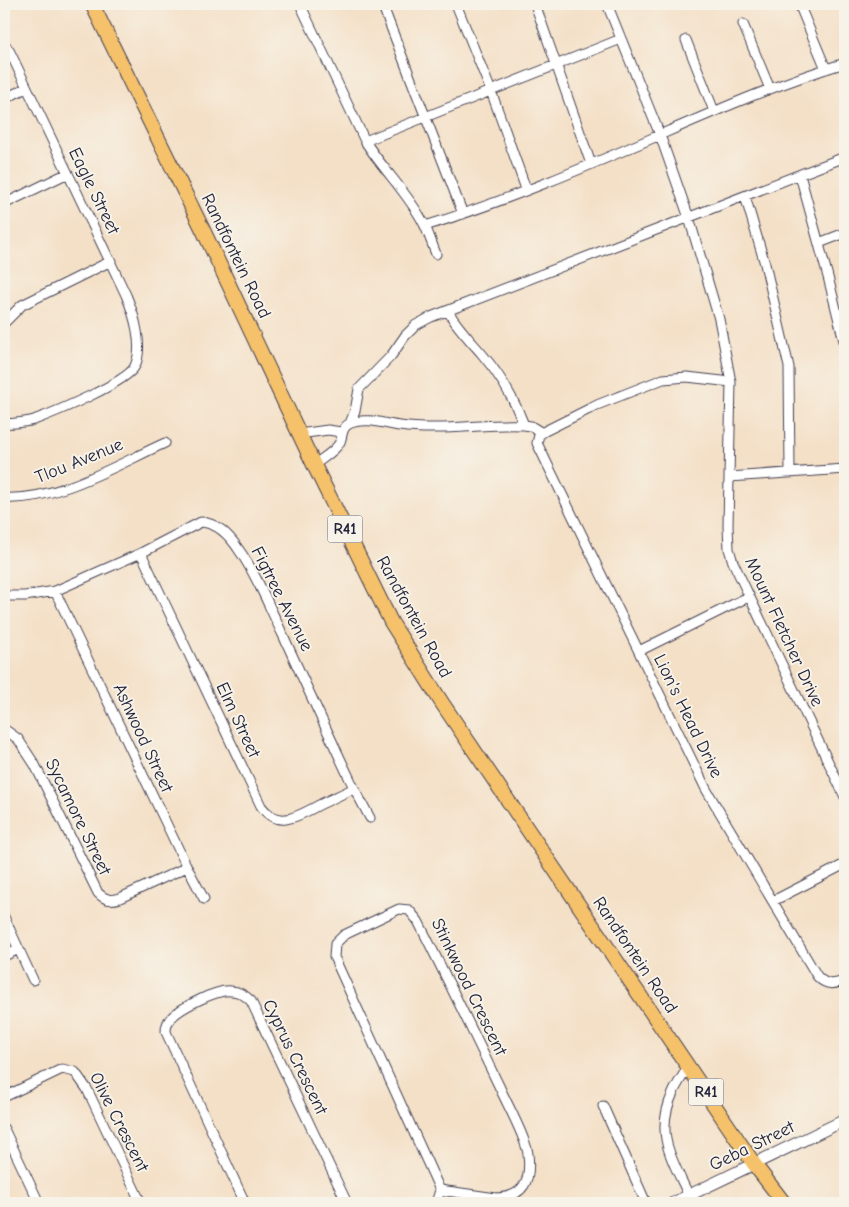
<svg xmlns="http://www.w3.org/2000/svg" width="849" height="1207" font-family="'Comic Neue',sans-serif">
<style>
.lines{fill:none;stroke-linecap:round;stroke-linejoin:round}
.minor-casing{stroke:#423e50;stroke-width:11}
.tertiary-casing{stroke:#423e50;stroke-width:13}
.primary-casing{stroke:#423e50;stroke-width:16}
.minor{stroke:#fff;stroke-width:9}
.tertiary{stroke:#fff;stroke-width:11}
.primary{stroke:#f5c16b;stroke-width:14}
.labels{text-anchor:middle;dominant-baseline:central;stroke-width:4;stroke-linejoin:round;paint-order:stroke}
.shield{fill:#f7f3e8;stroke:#62616f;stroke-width:1}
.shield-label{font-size:16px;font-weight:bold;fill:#22223b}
.street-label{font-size:18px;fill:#22223b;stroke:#f7f3e8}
</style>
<rect width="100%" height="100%" fill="#f7f3e8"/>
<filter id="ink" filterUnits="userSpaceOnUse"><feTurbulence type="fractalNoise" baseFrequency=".02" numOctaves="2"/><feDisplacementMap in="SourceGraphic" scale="10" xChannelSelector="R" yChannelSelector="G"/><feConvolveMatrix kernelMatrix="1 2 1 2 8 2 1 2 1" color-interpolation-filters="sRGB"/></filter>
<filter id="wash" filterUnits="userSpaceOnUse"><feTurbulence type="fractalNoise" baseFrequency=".0096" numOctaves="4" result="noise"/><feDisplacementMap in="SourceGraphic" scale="20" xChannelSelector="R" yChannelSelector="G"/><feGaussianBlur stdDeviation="1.12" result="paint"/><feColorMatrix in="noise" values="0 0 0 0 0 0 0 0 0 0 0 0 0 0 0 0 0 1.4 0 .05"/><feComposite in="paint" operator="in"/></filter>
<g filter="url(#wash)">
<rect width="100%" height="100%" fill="#f4e0c7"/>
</g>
<g filter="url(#ink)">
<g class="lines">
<g class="minor-casing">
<path id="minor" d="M300 4 365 141C383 170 409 194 424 224 429 234 432 244 436 254
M382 4 463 214
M456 4 491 91 526 189
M535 4 591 164
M607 4 660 135 689 218 719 319 731 382 728 526 729 549 733 562 845 797
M799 4 826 69
M743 24 770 89
M686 40 714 111
M4 43 10 52 126 295C134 314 144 346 135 366 128 382 53 413 34 420 24 423 14 423 4 424
M4 99 26 88
M365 141 621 39
M800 175 828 277 845 345
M745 196 765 264 789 367 790 473
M4 204 68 173
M425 226C504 202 586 167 662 134 722 108 782 82 845 63
M819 243 845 233
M448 311C457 327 470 340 482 354 500 375 514 399 524 425
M5 322 22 305 111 261
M731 382 687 377 663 379 597 405 545 431 539 435 537 443 706 789 817 976C826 986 834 985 845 980
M350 423 355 411 359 389 391 356 405 336 416 325 431 317 845 157
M299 434 328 430 341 432
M314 465C321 459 336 451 340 442 343 435 341 427 351 423 366 417 385 424 400 426 441 432 483 423 524 425L531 426 542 433
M729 477 845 469
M4 498C58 501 116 465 165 443
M141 553 261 806C278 830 298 816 319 805 331 799 343 794 354 788
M55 591 187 867 204 899
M4 596H25L55 591 141 553 201 522C218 523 230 536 239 550 257 575 269 607 283 635 306 686 330 737 354 788L370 818
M639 651 748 597
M4 729 18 739 35 765 98 893C105 900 111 901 120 898L187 867
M773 901 845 864
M4 917 33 980
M4 956 19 949
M689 1066C683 1075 677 1084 673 1093 654 1134 672 1159 689 1196
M4 1097 62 1069 75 1072 87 1089 141 1203
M603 1106 646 1203
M4 1129 39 1203
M245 1203 166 1032C166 1027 167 1022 171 1018 180 1008 217 989 231 991 238 991 246 996 251 1001L347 1203
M436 1203 440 1190 334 957 335 944 344 935 399 909 409 910 418 921C446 976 473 1032 500 1088 507 1104 526 1138 528 1154 531 1180 525 1197 496 1198L440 1190"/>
</g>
<g class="tertiary-casing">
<path id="tertiary" d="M673 1203 845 1120"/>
</g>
<g class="primary-casing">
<path id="primary" d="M92 4 204 232 314 465 391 622 442 703 754 1164 784 1203"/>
</g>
<use href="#minor" class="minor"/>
<use href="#tertiary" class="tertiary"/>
<use href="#primary" class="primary"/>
</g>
</g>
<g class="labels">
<g class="shield">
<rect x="327.5" y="515.5" width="35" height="27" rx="4"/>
<rect x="688.5" y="1078.5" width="35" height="27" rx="4"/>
</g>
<g class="shield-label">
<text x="345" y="529">R41</text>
<text x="706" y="1092">R41</text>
</g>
<g class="street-label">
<text transform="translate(94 191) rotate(64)">Eagle Street</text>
<text transform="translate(236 256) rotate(64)">Randfontein Road</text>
<text transform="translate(79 461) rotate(-22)">Tlou Avenue</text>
<text transform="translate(282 599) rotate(63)">Figtree Avenue</text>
<text transform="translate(414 617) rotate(61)">Randfontein Road</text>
<text transform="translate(784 632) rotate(65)">Mount Fletcher Drive</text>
<text transform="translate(688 716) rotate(64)">Lion's Head Drive</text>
<text transform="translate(238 720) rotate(65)">Elm Street</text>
<text transform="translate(143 738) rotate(65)">Ashwood Street</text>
<text transform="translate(78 817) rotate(64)">Sycamore Street</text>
<text transform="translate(635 955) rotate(56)">Randfontein Road</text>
<text transform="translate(469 987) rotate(64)">Stinkwood Crescent</text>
<text transform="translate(295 1057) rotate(64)">Cyprus Crescent</text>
<text transform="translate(119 1122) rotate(63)">Olive Crescent</text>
<text transform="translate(752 1146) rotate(-26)">Geba Street</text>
</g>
</g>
<rect width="849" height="1207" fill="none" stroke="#f7f3e8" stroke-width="20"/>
</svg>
